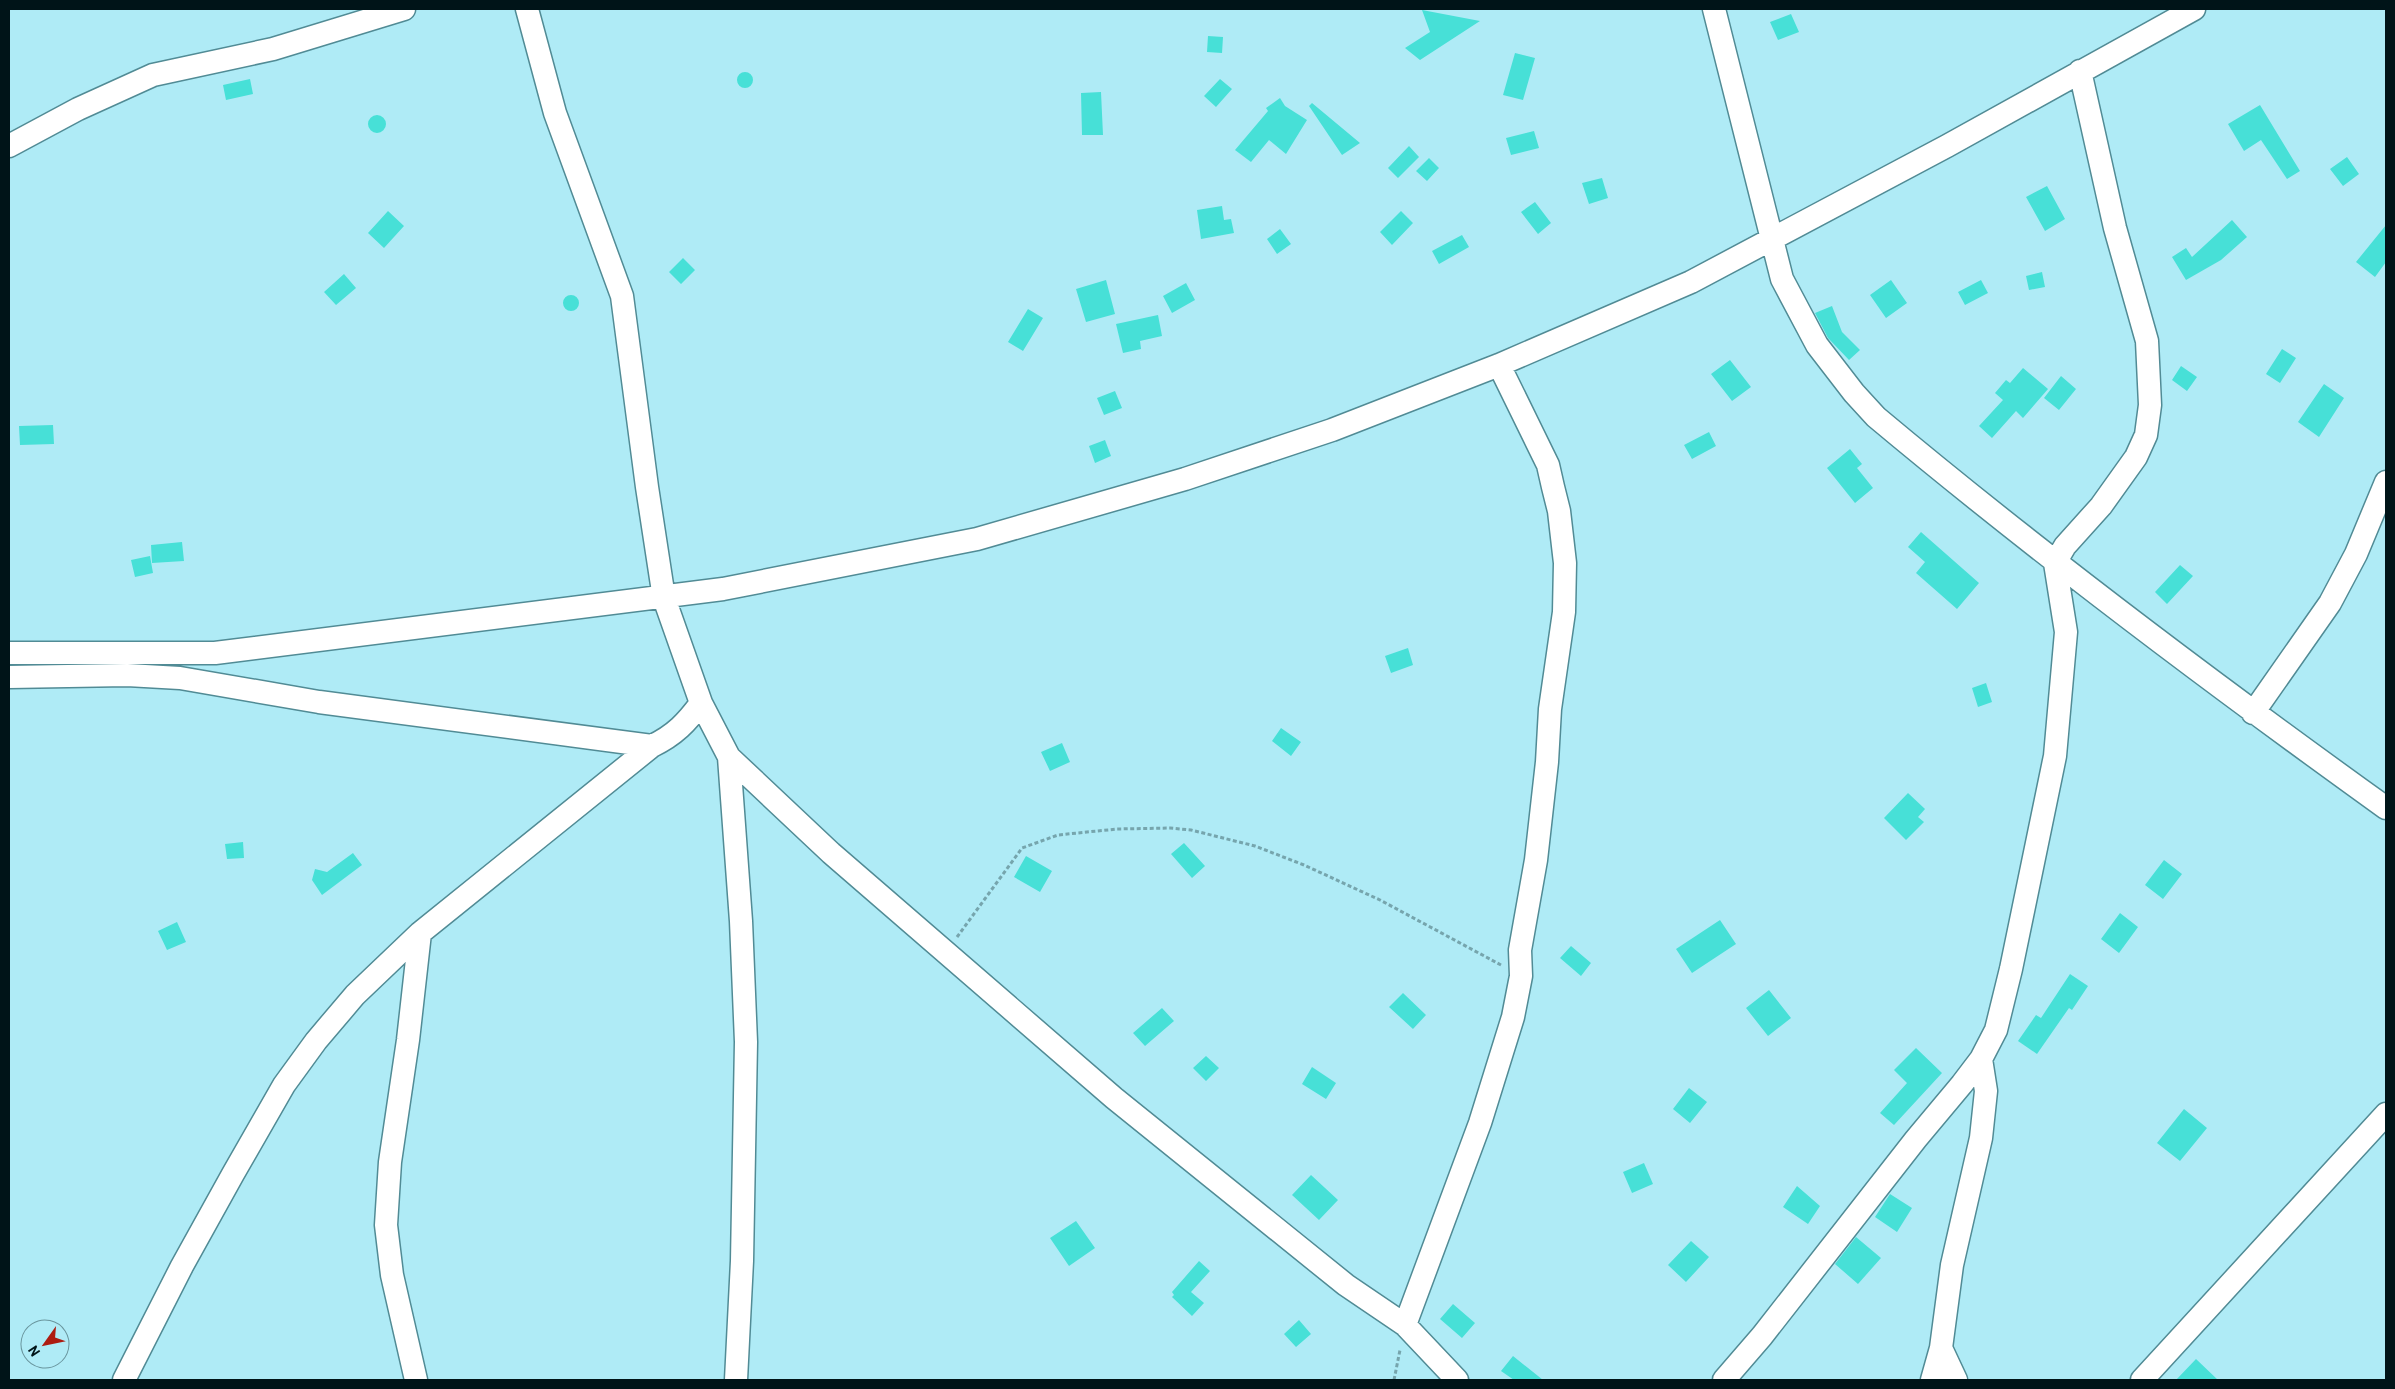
<svg xmlns="http://www.w3.org/2000/svg" width="2395" height="1389" font-family="Barlow,sans-serif">
<style>
.building{fill:#47e0d7}
.lines{fill:none;stroke-linecap:round;stroke-linejoin:round}
.minor-casing{stroke:#518b95;stroke-width:25}
.path{stroke:#76a5ad;stroke-width:3;stroke-dasharray:4 2.5;stroke-linecap:butt}
.minor{stroke:#fff;stroke-width:22}
</style>
<rect width="100%" height="100%" fill="#afebf6"/>
<path class="building" d="M1422 10 1480 21 1420 60 1405 48 1430 32Z
M1791 14 1799 32 1778 40 1770 22Z
M1208 36 1223 37 1222 53 1207 52Z
M1515 53 1535 58 1523 100 1503 95Z
M737 80a8 8 0 1 1 16 0a8 8 0 1 1-16 0Z
M250 79 253 94 226 100 223 85Z
M1220 79 1232 89 1216 107 1204 96Z
M1101 92 1103 135H1082L1081 93Z
M1280 98 1285 106 1307 120 1286 154 1269 140 1251 162 1235 150 1268 111 1266 108Z
M1312 103 1360 143 1342 155 1309 106Z
M2260 105 2300 171 2287 179 2261 140 2244 151 2228 124Z
M368 124a9 9 0 1 1 18 0a9 9 0 1 1-18 0Z
M1534 131 1539 148 1511 155 1506 138Z
M1409 146 1419 157 1398 178 1388 168Z
M2347 157 2359 174 2343 186 2330 169Z
M1429 158 1439 168 1427 181 1416 171Z
M1602 178 1608 198 1589 204 1582 183Z
M2047 186 2065 219 2045 231 2026 197Z
M1535 202 1551 223 1538 234 1521 212Z
M1222 206 1224 220 1231 219 1234 233 1201 239 1197 210Z
M388 211 404 226 384 248 368 233Z
M1401 211 1413 223 1392 245 1380 232Z
M2232 220 2247 237 2221 260 2186 280 2172 257 2186 248 2192 257Z
M2386 225V262L2375 277 2356 262Z
M1280 229 1291 244 1277 254 1267 239Z
M1462 235 1469 247 1439 264 1432 251Z
M683 258 695 270 681 284 669 272Z
M2042 272 2045 287 2029 290 2026 276Z
M344 274 356 288 336 305 324 292Z
M1106 280 1115 314 1086 322 1076 289Z
M1891 280 1907 303 1886 318 1870 295Z
M1981 280 1988 293 1965 305 1958 292Z
M1186 283 1195 300 1172 313 1163 296Z
M563 303a8 8 0 1 1 16 0a8 8 0 1 1-16 0Z
M1832 306 1842 332 1860 350 1849 360 1828 338 1815 313Z
M1028 309 1043 318 1023 351 1008 342Z
M1158 315 1162 336 1140 341 1141 349 1123 353 1116 324Z
M2282 349 2296 358 2280 383 2266 374Z
M1730 360 1751 387 1732 401 1711 374Z
M2181 366 2197 377 2187 391 2172 380Z
M2023 368 2048 389 2023 418 2016 411 1992 438 1979 426 2003 400 1995 393 2006 380 2010 383Z
M2061 376 2076 389 2059 410 2044 398Z
M2324 384 2344 398 2319 437 2298 422Z
M1115 391 1122 408 1104 415 1097 398Z
M53 425 54 444 20 445 19 426Z
M1709 432 1716 446 1692 459 1684 445Z
M1105 440 1111 456 1095 463 1089 446Z
M1850 449 1862 464 1857 468 1873 488 1855 503 1827 468Z
M1921 532 1979 583 1957 609 1916 573 1925 562 1908 547Z
M182 542 184 561 152 563 151 545Z
M150 556 153 573 135 577 131 560Z
M2180 565 2193 576 2167 604 2155 592Z
M1408 648 1413 665 1391 673 1385 656Z
M1986 683 1992 702 1978 707 1972 688Z
M1281 728 1301 742 1291 756 1272 741Z
M1062 743 1070 762 1050 771 1041 752Z
M1908 793 1925 809 1918 817 1924 822 1906 840 1884 818Z
M243 842 244 858 227 859 225 844Z
M1184 843 1205 866 1192 878 1171 854Z
M353 853 362 865 322 895 312 880 315 869 327 872Z
M1026 856 1052 871 1040 892 1014 877Z
M2164 860 2182 874 2163 899 2145 885Z
M2120 913 2138 927 2119 953 2101 939Z
M1720 920 1736 944 1692 973 1676 949Z
M177 922 186 942 167 950 158 931Z
M1571 946 1591 963 1581 976 1560 958Z
M2070 974 2088 986 2072 1010 2069 1008 2037 1054 2018 1041 2036 1015 2041 1018Z
M1769 990 1791 1018 1768 1036 1746 1008Z
M1403 993 1426 1015 1413 1029 1389 1007Z
M1162 1008 1174 1021 1145 1046 1133 1033Z
M1916 1048 1942 1073 1894 1125 1880 1113 1907 1083 1894 1070Z
M1206 1056 1219 1068 1206 1081 1193 1068Z
M1312 1067 1336 1083 1326 1099 1302 1084Z
M1689 1088 1707 1102 1690 1123 1673 1109Z
M2184 1109 2207 1128 2180 1161 2157 1143Z
M1644 1163 1653 1184 1632 1193 1623 1172Z
M1311 1175 1338 1200 1319 1220 1292 1195Z
M1797 1186 1820 1206 1808 1224 1783 1207Z
M1890 1194 1912 1208 1897 1232 1875 1217Z
M1076 1221 1095 1248 1069 1266 1050 1238Z
M1856 1237 1881 1258 1858 1284 1835 1264Z
M1691 1241 1709 1257 1686 1282 1668 1265Z
M1199 1261 1210 1271 1191 1292 1204 1303 1192 1316 1172 1297 1174 1295 1172 1292Z
M1453 1304 1475 1323 1462 1338 1440 1319Z
M1299 1320 1311 1334 1296 1347 1284 1334Z
M1513 1356 1543 1380H1514L1501 1371Z
M2196 1359 2218 1380H2176Z"/>
<g class="lines">
<g class="minor-casing">
<path id="minor" d="M527 9 555 113 622 296 647 487 664 598 701 703 729 757 831 853 1114 1098 1346 1285 1405 1325 1457 1380
M1714 9 1782 279 1817 345 1854 393 1876 417C2041 555 2212 683 2386 808
M9 146 78 109 153 75 273 49 404 9
M9 653H215L723 589 977 539 1185 479 1332 430 1499 365 1691 282 1947 146 2194 9
M9 677 127 675 180 678 319 702 652 746
M2253 713 2330 603 2356 554 2386 482
M729 757 741 921 746 1042 742 1261 736 1380
M1405 1325 1480 1123 1513 1017 1521 976 1520 950 1536 860 1547 762 1550 709 1564 612 1565 563 1559 511 1553 487 1548 465 1499 365
M1941 1348 1956 1380
M124 1380 182 1266 233 1174 284 1085 316 1041 355 995 420 933 652 746C675 735 687 722 701 703
M416 1380 392 1275 386 1225 390 1162 408 1040 420 933
M1724 1380 1762 1336 1916 1139 1962 1084 1981 1059 1996 1030 2011 969 2055 756 2066 632 2055 563 2065 546 2101 506 2136 457 2146 435 2150 405 2147 341 2115 228 2080 71
M1932 1380 1941 1348 1952 1265 1981 1138 1986 1091 1981 1059
M2142 1380 2386 1114"/>
</g>
<path class="path" d="M957 937 1022 848 1058 835 1117 829 1170 828 1191 830 1255 846 1304 865 1380 900 1501 965
M1394 1380 1400 1350"/>
<use href="#minor" class="minor"/>
</g>
<rect width="2395" height="1389" fill="none" stroke="#001418" stroke-width="20"/>
<g transform="translate(45 1344) rotate(237)"><circle r="24" fill="#afebf6" stroke="#69959d"/>
<path d="M0-4L9 19L0 12L-9 19Z" fill="#ad1c11"/>
<text y="-8" font-size="14" font-weight="bold" text-anchor="middle" fill="#001418">N</text>
</g>
</svg>
